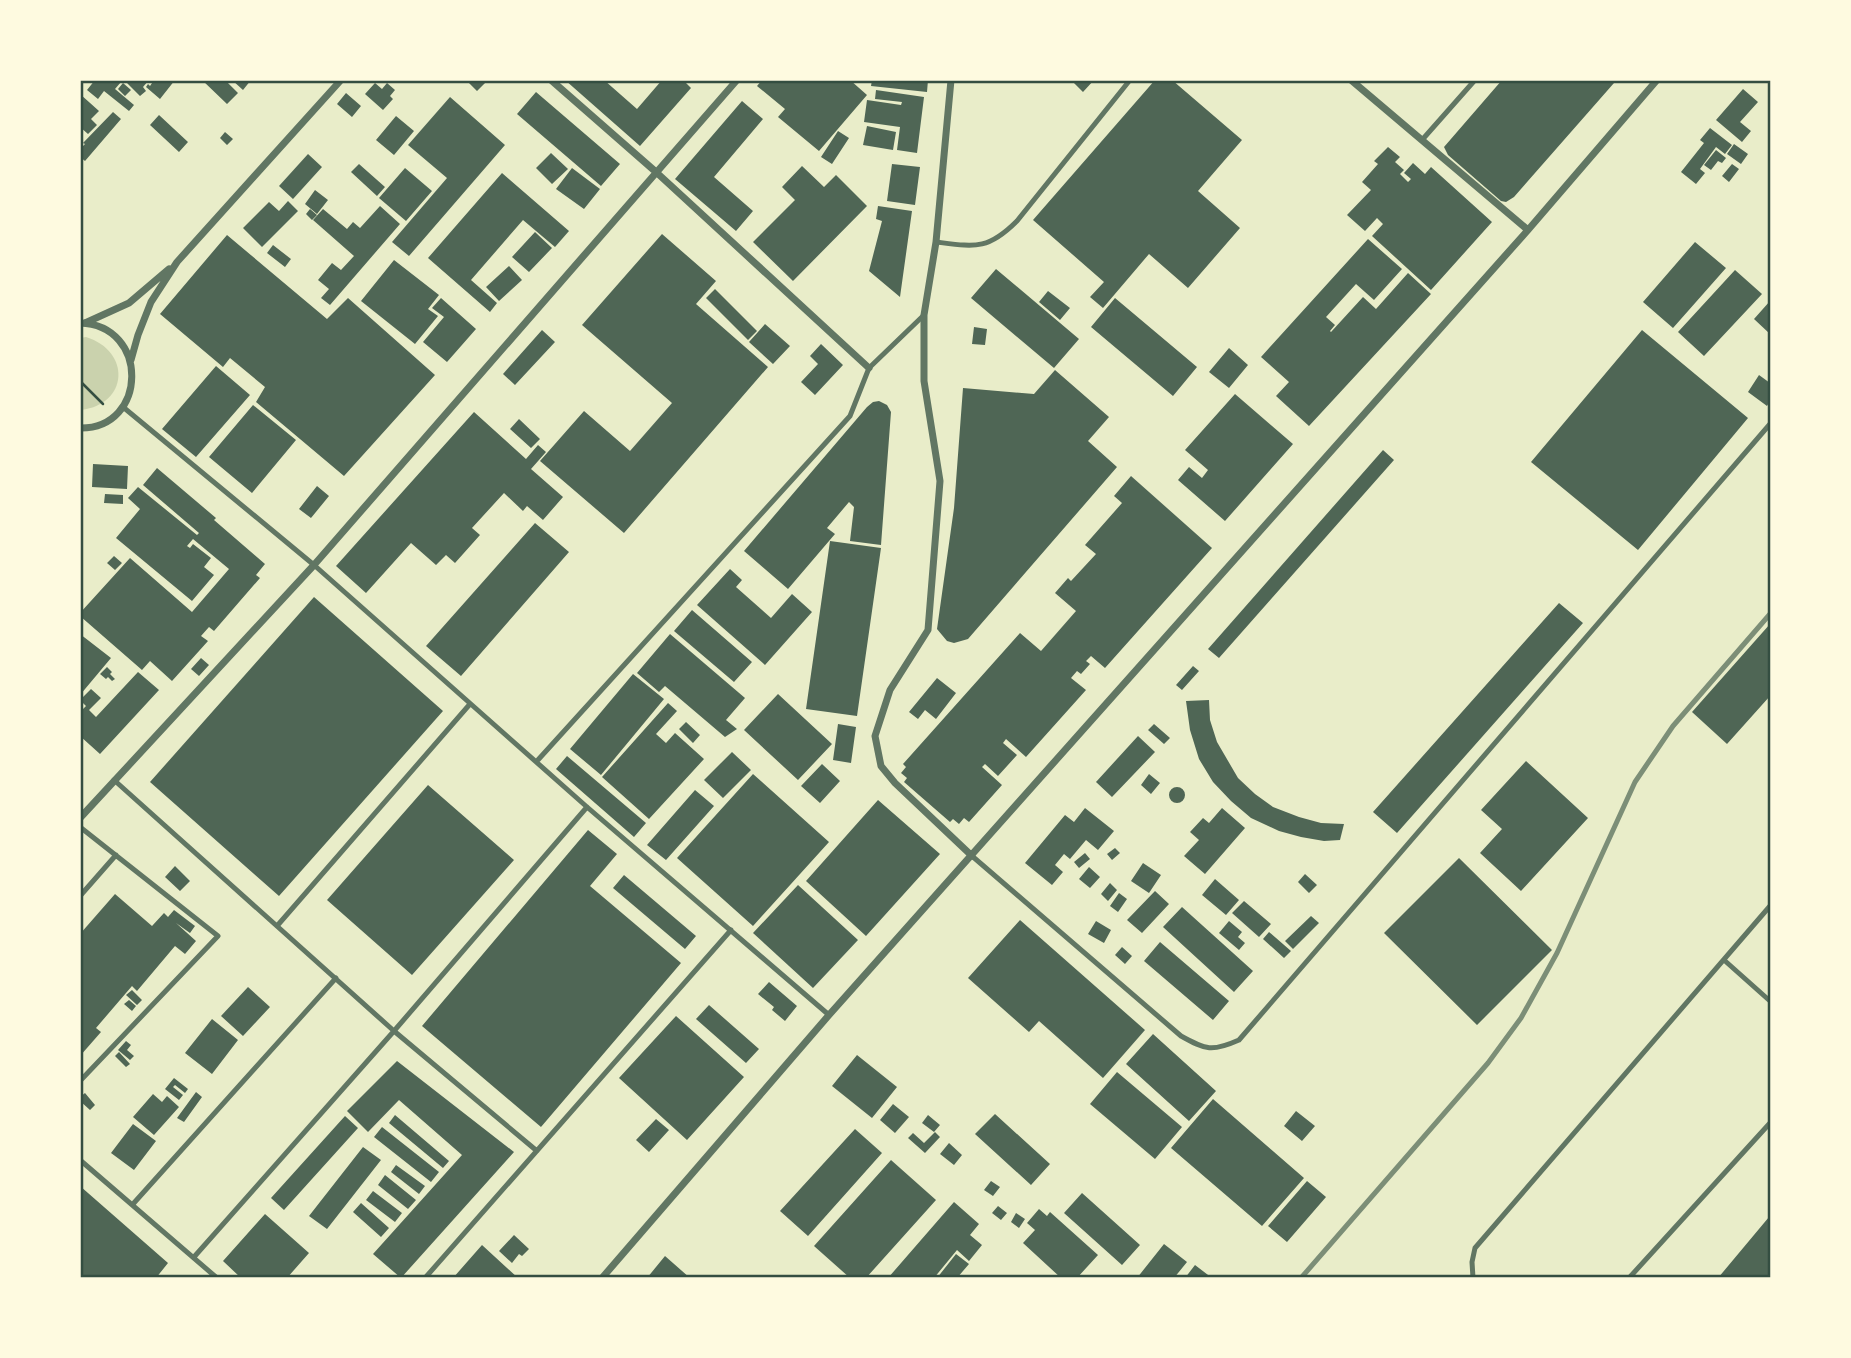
<svg xmlns="http://www.w3.org/2000/svg" width="1851" height="1358" font-family="'Exo 2',sans-serif">
<style>
.green{fill:#cad2ad}
.building{fill:#4f6655}
.lines{fill:none;stroke-linecap:round;stroke-linejoin:round}
.path{stroke:#344e41;stroke-width:2.5}
.service{stroke:#617663;stroke-width:5}
.minor{stroke:#617663;stroke-width:7}
.rail{stroke:#7c8e77;stroke-width:5}
.neatline{fill:none;stroke:#344e41;stroke-width:2.5}
</style>
<rect width="100%" height="100%" fill="#e9edc9"/>
<path class="green" d="M86 337C131 351 129 404 81 410L80 338Z"/>
<path class="building" d="M95 80H119L121 82 115 89 134 105 129 111 104 91 98 99 87 90Z
M129 80H149L143 87 146 91 140 96 127 83Z
M154 80H175L160 99 146 87 148 84 150 86Z
M202 80H225L238 93 227 104Z
M232 80H251L243 90Z
M466 80H488L477 91Z
M565 80H604L637 109 662 80H683L691 88 640 146Z
M762 80H850L867 95 819 151 778 117 785 109 757 86Z
M872 80H928L927 92 871 86Z
M1071 80H1094L1083 92Z
M1155 80H1172L1242 140 1198 191 1240 228 1188 288 1149 254 1103 308 1090 297 1104 282 1033 220Z
M1502 80H1611L1614 83 1514 197 1506 202 1501 201 1448 155 1444 147Z
M123 83 131 90 125 96 118 89Z
M375 83 382 89 387 83 395 90 390 96 393 99 383 110 365 94Z
M1743 89 1758 102 1740 122 1751 131 1742 142 1716 120Z
M876 90 924 97 917 153 897 150 900 127 864 122 867 100 901 105 902 102 875 99Z
M536 92 620 164 601 186 517 114Z
M346 93 361 106 352 117 337 104Z
M80 94 99 111 91 119 97 125 88 134 80 127Z
M450 97 505 145 409 256 392 242 447 178 408 145Z
M742 101 763 119 714 177 753 211 736 231 675 179Z
M113 112 121 119 85 161 80 157V149L85 144 83 143Z
M159 115 188 142 179 152 150 125Z
M396 116 414 131 394 155 376 140Z
M867 126 896 132 893 150 863 145Z
M1710 128 1732 145 1725 154 1716 147 1700 169 1705 173 1696 184 1681 172 1704 143 1700 140Z
M838 131 849 138 832 164 821 157Z
M225 132 233 139 227 145 220 138Z
M1734 144 1748 154 1741 164 1727 154Z
M1388 147 1400 157 1395 162 1404 170 1400 174 1408 182 1411 179 1404 173 1413 163 1425 174 1431 167 1492 222 1431 290 1372 236 1383 224 1377 218 1365 231 1347 215 1371 190 1362 182 1378 164 1374 161Z
M1716 150 1726 158 1722 163 1718 161 1711 170 1704 165Z
M551 153 568 169 552 184 536 168Z
M308 154 322 167 293 199 279 186Z
M359 164 385 187 377 196 351 172Z
M892 164 920 167 915 205 887 201Z
M1732 164 1739 169 1729 182 1722 176Z
M802 166 824 187 836 175 867 206 793 281 753 242 795 200 782 187Z
M405 168 432 191 406 221 379 198Z
M572 168 600 189 584 209 556 189Z
M502 173 569 231 555 247 523 220 471 280 497 303 490 312 428 258Z
M315 190 328 200 317 214 305 204Z
M288 201 298 211 262 247 243 228 269 202 279 211Z
M380 206 400 224 330 305 321 298 329 289 318 280 332 263 341 270 354 256 313 220 323 209 347 229 353 222 360 228Z
M878 206 912 211 900 297 869 271 882 221 876 219Z
M310 209 317 215 312 220 306 214Z
M535 232 552 248 529 272 512 257Z
M662 234 716 281 696 304 768 367 624 533 540 461 584 411 630 451 672 403 582 325Z
M227 235 327 319 348 298 435 375 344 476 256 402 265 387 230 358 223 367 160 314Z
M1368 239 1402 269 1374 300 1356 284 1326 317 1335 325 1330 331 1331 332 1363 297 1376 309 1408 273 1431 294 1309 426 1276 396 1289 382 1261 357Z
M1695 242 1726 268 1673 328 1643 302Z
M273 245 291 259 285 267 267 253Z
M394 260 439 295 428 309 438 316 415 344 361 301Z
M509 266 522 280 499 301 486 287Z
M996 269 1079 339 1054 368 971 298Z
M1735 270 1762 294 1704 356 1678 332Z
M715 289 757 331 748 340 706 298Z
M1048 291 1070 308 1060 320 1039 302Z
M441 298 476 329 447 362 423 342 444 317 432 308Z
M1115 298 1197 367 1173 396 1091 327Z
M1770 301V334L1754 319Z
M765 324 790 346 773 364 749 342Z
M974 327 987 329 985 345 972 344Z
M542 330 555 342 515 385 503 374Z
M1642 330 1748 418 1638 550 1531 462Z
M821 344 843 365 815 395 801 382 818 364 810 356Z
M1229 348 1248 365 1229 388 1209 372Z
M216 366 250 395 196 457 162 429Z
M1055 370 1109 417 1088 441 1117 467 968 639 954 643 947 641 937 629 954 508 963 388 1034 394Z
M1759 375 1770 383V401L1767 406 1748 392Z
M1235 394 1293 444 1225 521 1178 480 1189 467 1202 478 1208 470 1185 450Z
M879 401 887 405 891 412 881 545 850 541 854 507 849 502 827 528 835 534 788 589 744 551 867 407 873 402Z
M253 405 296 440 252 493 209 457Z
M474 412 526 459 538 445 546 452 531 469 563 497 543 520 527 506 523 511 504 493 472 528 480 535 455 563 446 555 436 565 411 543 366 593 336 566Z
M519 419 540 439 531 448 510 429Z
M1383 450 1394 460 1219 658 1208 649Z
M93 464 128 466 127 489 92 487Z
M157 468 216 518 214 520 265 564 256 575 260 578 214 631 209 627 201 636 208 641 172 681 150 661 142 670 80 616V613L130 558 192 612 229 569 193 539 187 546 190 548 193 544 211 558 204 567 214 575 192 601 116 538 140 509 128 498 138 487 197 535 199 533 143 485Z
M1131 476 1212 548 1105 668 1091 656 1086 661 1090 664 1081 674 1077 671 1071 678 1086 690 1026 757 1006 739 1003 743 1017 755 998 776 985 764 982 767 1002 785 969 822 964 818 959 824 953 819 950 822 904 782 907 778 901 773 906 767 903 764 1020 633 1041 651 1076 611 1055 593 1068 578 1071 581 1096 554 1085 545 1122 503 1114 496Z
M317 486 329 496 311 518 299 509Z
M105 494 123 495V504L104 503Z
M535 523 569 552 461 676 426 646Z
M830 541 881 548 857 716 806 709Z
M114 556 122 563 115 570 107 563Z
M730 569 742 580 736 587 771 618 792 594 812 612 765 665 697 605Z
M314 597 443 711 279 896 150 782Z
M1559 603 1583 623 1397 833 1373 812Z
M692 610 752 662 734 682 674 631Z
M1770 624V696L1727 744 1692 712Z
M80 634 111 658 80 695Z
M670 634 745 698 726 720 737 729 725 737 665 686 659 692 637 673Z
M201 658 209 665 199 676 191 669Z
M1193 666 1199 671 1182 690 1176 685Z
M107 667 112 672 110 674 115 679 112 681 108 677 106 679 100 674Z
M138 672 159 690 100 754 80 736V726L82 724 80 722V712L86 706 80 700 91 689 101 698 89 710 96 717Z
M633 674 664 699 601 775 570 749Z
M937 678 956 693 936 719 925 710 918 719 909 712Z
M778 694 832 744 798 780 744 730Z
M1209 700 1210 720 1217 742 1238 778 1255 794 1273 807 1299 817 1321 823 1344 824 1340 840 1324 841 1301 837 1279 831 1251 818 1231 801 1213 782 1199 759 1190 730 1186 701Z
M668 703 677 711 656 734 666 743 675 733 704 759 649 819 602 777Z
M686 722 700 735 693 743 679 729Z
M838 724 856 727 851 763 833 760Z
M1154 724 1170 738 1164 744 1148 730Z
M1138 736 1155 752 1112 797 1096 782Z
M732 752 751 770 723 798 704 780Z
M567 756 646 823 634 837 556 769Z
M1526 761 1588 818 1521 891 1480 853 1502 829 1481 810Z
M822 764 840 781 820 803 801 786Z
M753 774 829 842 753 926 677 858Z
M1149 774 1160 783 1151 794 1141 785Z
M428 785 514 860 412 975 327 900Z
M1169 795a8 8 0 1 1 16 0a8 8 0 1 1-16 0Z
M695 790 714 806 666 860 647 845Z
M878 800 940 854 866 936 806 881Z
M1085 808 1114 831 1098 850 1086 840 1070 859 1064 854 1055 865 1063 872 1052 885 1025 863 1065 815 1074 822Z
M1222 808 1245 828 1205 874 1184 856 1199 840 1190 832 1203 818 1209 823Z
M588 830 617 854 590 886 681 963 541 1127 422 1026Z
M1115 848 1120 853 1112 860 1107 854Z
M1085 853 1090 859 1079 868 1074 862Z
M1459 858 1552 950 1477 1025 1384 933Z
M1143 863 1161 875 1149 893 1131 881Z
M175 866 190 881 180 891 165 877Z
M1089 867 1100 877 1090 888 1079 879Z
M1305 874 1317 885 1309 893 1298 882Z
M624 875 696 936 685 949 613 888Z
M1215 879 1239 900 1226 915 1202 895Z
M1110 883 1117 890 1108 901 1101 894Z
M798 885 858 940 813 988 753 933Z
M1155 891 1169 904 1142 933 1127 920Z
M1119 893 1127 899 1118 912 1110 906Z
M115 894 152 926 164 913 168 917 174 910 195 926 190 933 176 923 196 941 185 954 175 946 137 991 132 986 96 1028 101 1032 80 1056V934Z
M1244 901 1271 924 1259 937 1232 913Z
M1182 907 1253 971 1234 992 1163 927Z
M1311 916 1319 923 1293 949 1285 941Z
M1020 920 1145 1030 1103 1078 1039 1021 1029 1032 968 978Z
M1096 921 1111 930 1104 943 1088 934Z
M1229 921 1242 932 1238 937 1245 943 1239 950 1219 933Z
M1269 932 1291 951 1284 958 1263 939Z
M1160 942 1229 1001 1213 1020 1144 961Z
M1122 947 1132 956 1125 964 1115 955Z
M769 982 797 1006 785 1021 772 1010 774 1007 758 994Z
M248 987 270 1007 243 1036 221 1016Z
M132 990 142 1000 137 1005 126 995Z
M129 1000 136 1006 132 1011 124 1004Z
M709 1005 759 1049 746 1063 696 1019Z
M676 1016 744 1077 687 1140 619 1078Z
M212 1019 238 1040 212 1074 185 1053Z
M1153 1034 1216 1091 1189 1121 1126 1064Z
M126 1041 131 1045 127 1050 134 1056 130 1060 118 1050Z
M119 1052 130 1064 126 1067 115 1056Z
M857 1055 897 1087 872 1118 832 1086Z
M397 1061 514 1152 401 1278 373 1254 462 1155 399 1100 368 1132 347 1111Z
M1117 1072 1182 1127 1155 1159 1090 1104Z
M174 1078 188 1089 185 1093 175 1085 173 1087 183 1095 179 1100 165 1089Z
M196 1092 202 1097 184 1122 177 1118Z
M85 1093 95 1105 90 1110 80 1101V1097Z
M153 1094 162 1102 167 1096 179 1107 154 1135 133 1117Z
M1213 1099 1304 1178 1262 1226 1171 1148Z
M893 1104 909 1117 895 1133 880 1120Z
M1296 1111 1315 1126 1302 1141 1284 1126Z
M995 1114 1050 1164 1031 1185 975 1134Z
M395 1115 449 1161 443 1168 389 1123Z
M928 1115 940 1125 934 1132 922 1123Z
M345 1116 358 1128 284 1210 271 1198Z
M656 1119 669 1130 649 1152 636 1140Z
M133 1124 156 1141 134 1170 111 1153Z
M382 1127 439 1172 431 1182 374 1137Z
M855 1129 882 1153 808 1236 780 1211Z
M935 1132 940 1137 925 1153 908 1138 913 1133 924 1143Z
M949 1143 962 1155 954 1165 940 1154Z
M363 1147 381 1160 327 1229 309 1216Z
M891 1160 936 1200 866 1278H850L814 1246Z
M396 1165 425 1186 419 1194 391 1172Z
M385 1175 416 1200 408 1209 378 1185Z
M991 1181 1000 1187 993 1196 984 1190Z
M1307 1181 1326 1197 1287 1242 1268 1226Z
M80 1186 168 1263 156 1278H84L80 1274Z
M373 1191 402 1213 395 1222 366 1200Z
M1082 1193 1140 1245 1122 1265 1064 1213Z
M954 1202 979 1224 970 1235 982 1245 969 1261 957 1250 934 1278H888Z
M361 1203 389 1228 381 1237 353 1212Z
M998 1206 1007 1213 1001 1220 992 1213Z
M1039 1209 1047 1216 1050 1212 1098 1255 1077 1278H1061L1023 1243 1035 1230 1027 1223Z
M1016 1213 1025 1219 1019 1228 1011 1222Z
M265 1214 309 1253 287 1278H241L223 1261Z
M1769 1217 1770 1218V1278H1718Z
M514 1235 529 1249 522 1256 519 1254 512 1263 499 1251Z
M1164 1244 1187 1262 1174 1278H1137Z
M482 1245 518 1278H453Z
M956 1254 969 1264 957 1278H937Z
M665 1256 690 1278H647Z
M1195 1265 1212 1278H1185Z"/>
<g class="lines">
<path class="path" d="M80 381 103 404"/>
<path class="service" d="M1422 140 1475 80
M936 242C976 247 988 250 1017 221L1130 80
M123 407 314 565 587 807 829 1015
M537 761 850 416 869 368 924 315
M114 780 394 1031 537 1151
M80 827 218 936 80 1081
M972 856 1181 1036C1206 1050 1212 1052 1239 1040L1770 424
M80 896 116 855
M277 926 470 704
M1724 960 1770 1001
M80 1160 217 1278
M133 1204 336 978
M194 1257 394 1031 587 807
M425 1278 731 930
M1473 1278 1472 1262 1475 1248 1770 906
M1629 1278 1770 1123"/>
<path class="minor" d="M551 80 656 172 869 368
M951 80 936 242 924 315V381L940 481 928 630 890 690 875 736 881 766 895 783 972 856
M1351 80 1528 230
M80 323C150 325 148 429 80 428
M85 323 129 303 169 269
M131 360 138 335 151 302 177 262 341 80
M80 818 314 565 737 80
M602 1278 829 1015 1528 230 1657 80"/>
<path class="rail" d="M1301 1278 1488 1063 1521 1018 1557 953 1635 782 1673 726 1770 614"/>
</g>
<rect width="1851" height="1358" fill="none" stroke="#fefae0" stroke-width="164"/>
<rect x="82" y="82" width="1687" height="1194" class="neatline"/>
</svg>
